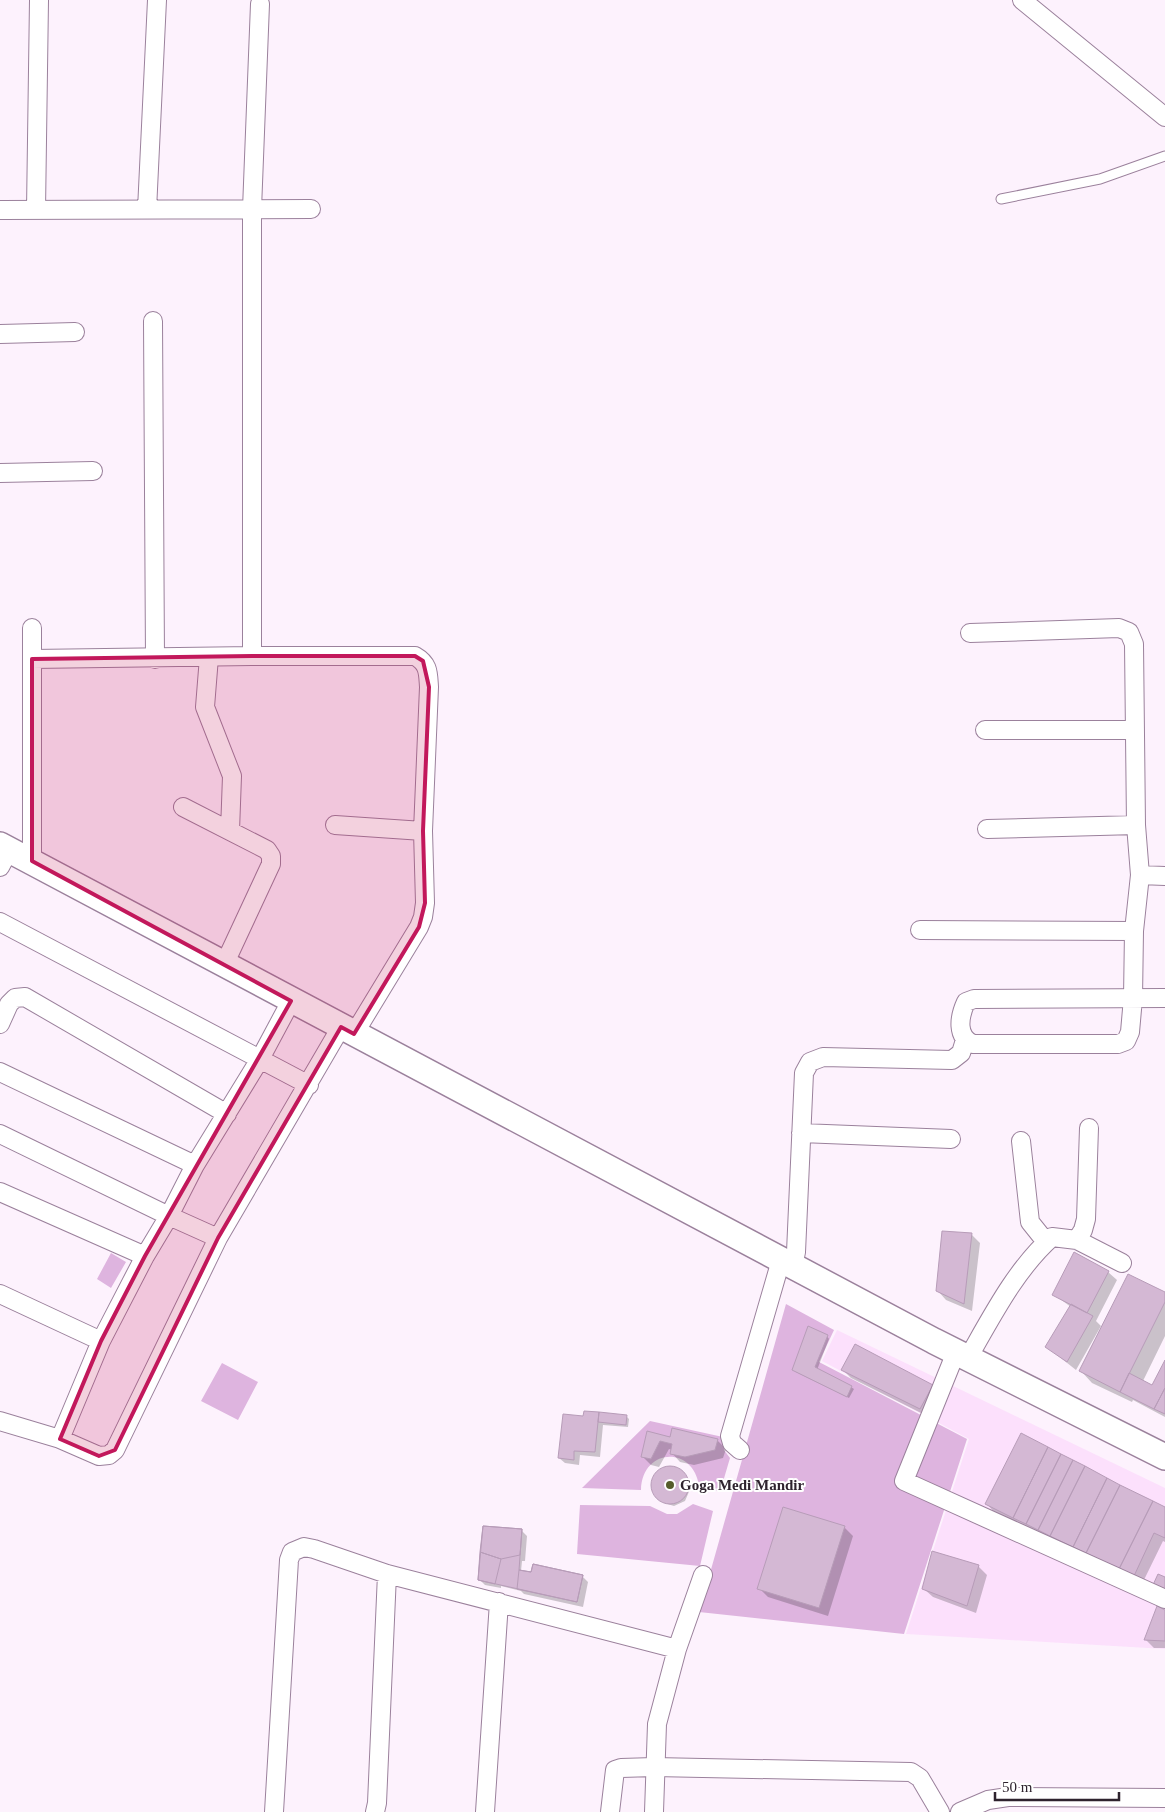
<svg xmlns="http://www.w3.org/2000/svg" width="1165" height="1812" font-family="'Times New Roman',serif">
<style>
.built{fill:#fce0fc}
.green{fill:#deb4df}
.shadow{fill:#0003}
.building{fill:#d4b8d4;stroke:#b79cb8}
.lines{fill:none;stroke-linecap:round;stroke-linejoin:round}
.lane-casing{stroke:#9b819c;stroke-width:11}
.street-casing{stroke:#9b819c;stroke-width:20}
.secondary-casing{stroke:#9b819c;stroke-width:28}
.lane{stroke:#fff;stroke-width:9}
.street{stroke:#fff;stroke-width:18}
.secondary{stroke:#fff;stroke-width:25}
.marked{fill:#c2185b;fill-opacity:0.2;stroke:#c2185b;stroke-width:4;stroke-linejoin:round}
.poi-dot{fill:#555c2a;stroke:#fff;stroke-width:2}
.labels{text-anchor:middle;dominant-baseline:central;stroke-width:4;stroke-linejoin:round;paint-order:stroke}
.poi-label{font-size:15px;font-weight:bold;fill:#2e232e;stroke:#fff;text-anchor:start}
</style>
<rect width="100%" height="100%" fill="#fdf2fd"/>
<path class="built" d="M837 1330 1165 1488V1649L906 1634 969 1439 822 1361Z"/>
<path class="green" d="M111 1253 126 1262 111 1288 97 1279Z
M786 1304 834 1330 819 1362 967 1439 904 1634 699 1612Z
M222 1363 258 1382 238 1420 201 1401Z
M650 1421 723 1437 724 1450 730 1458 720 1492 699 1486C693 1445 642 1448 641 1490L582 1488Z
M693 1504 713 1511 700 1566 577 1554 580 1505 650 1506 667 1514H677Z"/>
<path class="shadow" d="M971 1234 980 1243 972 1311 946 1300 938 1291Z
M1108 1272 1117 1280 1096 1321 1101 1326 1076 1370 1047 1347 1071 1307 1053 1294Z
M1165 1294V1336L1143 1381 1153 1387 1165 1363V1417L1133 1400 1132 1402 1092 1383 1081 1371Z
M827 1336 829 1339 817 1370 851 1387 854 1389 849 1398 796 1372Z
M842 1369 932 1386 941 1395 929 1417 851 1378Z
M626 1416 629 1419 628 1427 603 1425 600 1457 580 1455 579 1465 565 1463 559 1458 584 1417Z
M648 1433 671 1438 717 1440 726 1449 723 1458 694 1465 680 1462 672 1453V1450L669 1449 659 1467 651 1465 643 1457Z
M666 1468 678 1469 689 1481 691 1487 685 1501 674 1506 664 1503 652 1486 656 1474Z
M987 1504 1165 1509V1542L1163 1541 1142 1584 1060 1544 1055 1539 995 1513Z
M844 1527 853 1536 828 1616 768 1597 759 1588Z
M521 1530 527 1536 525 1561H522L521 1571 582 1576 588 1582 583 1607 524 1594 521 1591 501 1586V1588L485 1585 479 1579Z
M978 1566 987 1575 976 1613 933 1597 924 1589Z
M1165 1611V1648H1154L1145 1639Z"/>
<path class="building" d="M942 1231 972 1233 964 1304 936 1291Z
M1074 1252 1109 1271 1087 1313 1052 1295Z
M1128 1274 1165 1292V1302L1120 1392 1079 1371Z
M1071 1304 1093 1316 1067 1362 1045 1347Z
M808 1326 828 1335 815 1367 852 1386 847 1397 792 1370Z
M855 1344 933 1385 920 1409 841 1370Z
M1165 1360V1388L1154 1409 1120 1392 1129 1373 1152 1385Z
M1165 1388V1414L1154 1409Z
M584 1411 599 1412 595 1452 574 1451V1460L558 1458 563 1414 583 1416Z
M599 1412 627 1415 626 1425 598 1422Z
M672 1428 718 1439 715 1450 685 1457 670 1454 672 1444 660 1441 651 1459 641 1457 647 1431 670 1437Z
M1021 1433 1048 1447 1013 1518 985 1504Z
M1048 1447 1061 1454 1026 1524 1013 1518Z
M1061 1454 1073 1460 1038 1530 1026 1524Z
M1073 1460 1085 1466 1050 1536 1038 1530Z
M1085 1466 1107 1478 1073 1547 1050 1536Z
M651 1485a19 19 0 1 1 38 0a19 19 0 1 1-38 0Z
M1107 1478 1120 1485 1086 1553 1073 1547Z
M1120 1485 1153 1501 1119 1569 1086 1553Z
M1153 1501 1165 1507V1538L1154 1533 1134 1576 1119 1569Z
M783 1507 845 1526 819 1608 757 1589Z
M483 1526 522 1529 519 1570 531 1572 533 1564 583 1575 577 1602 478 1580Z
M483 1526 522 1529 520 1555 501 1559 480 1552Z
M932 1551 979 1565 967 1606 922 1589Z
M480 1552 501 1559 495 1584 478 1580Z
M533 1564 583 1575 577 1602 517 1589 519 1570 531 1572Z
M1158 1574 1165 1577V1593L1152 1587Z
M1157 1606 1165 1610V1641L1144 1640Z"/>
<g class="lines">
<g class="lane-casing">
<path id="lane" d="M1001 199 1100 179 1165 156"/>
</g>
<g class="street-casing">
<path id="street" d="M1022 0 1165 117
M0 210 311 209
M36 210 39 0
M147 210 157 0
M153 321 155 659
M0 334 75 332
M0 473 93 471
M970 633 1119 628 1129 632 1134 644 1136 825 1140 875 1134 931 1133 998 1130 1032 1126 1041 1118 1044H973C956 1037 959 1017 966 1002L974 999 1165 998
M252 656V209L260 4
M209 657 205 707 232 776 230 831
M32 659 252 656H415C429 664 428 673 429 687L423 831 425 903 423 917 419 927 354 1034
M985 730H1135
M183 807 267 850 271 856V864L224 965
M335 825 423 831
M987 829 1136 825
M32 861V628
M0 867 9 850
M1140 875 1165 876
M0 922 309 1085
M920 930 1134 931
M0 1024 9 1004 15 998 25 997 227 1114
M0 1072 195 1165
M801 1133 951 1139
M0 1134 169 1216 218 1238
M1021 1141 1030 1222 1046 1242
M0 1192 145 1256
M1077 1240 1083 1230 1086 1219 1089 1128
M793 1266 796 1252 804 1073 810 1062 823 1057 952 1060 961 1053 965 1040
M0 1294 101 1341
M956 1352 904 1481 1165 1599
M968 1358C992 1316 1016 1269 1052 1237L1077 1240 1122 1263
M0 1421 60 1439 99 1456 109 1455 115 1450 218 1238 341 1027
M60 1439 101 1341 145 1256 169 1216 195 1165 260 1059 291 1001
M740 1450 732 1443 730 1436 781 1260
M274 1812 289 1560 292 1552 304 1547 314 1549 387 1574 677 1649 703 1575
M375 1812 377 1803 387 1574
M485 1812 499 1602
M610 1812 615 1770 621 1768 654 1767 911 1772 920 1778 940 1812
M654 1812 657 1724 677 1649
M960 1812 988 1800 1008 1797 1165 1798"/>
</g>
<g class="secondary-casing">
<path id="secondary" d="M0 845 934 1341 1165 1457"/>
</g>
<use href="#lane" class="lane"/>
<use href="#street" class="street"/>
<use href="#secondary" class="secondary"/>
</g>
<path class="marked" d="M252 656H415L423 661 429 687 423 831 425 903 419 927 354 1034 341 1027 218 1238 115 1450 99 1456 60 1439 101 1341 145 1256 291 1001 32 861V659Z"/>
<circle class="poi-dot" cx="670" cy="1485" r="5"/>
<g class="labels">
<g class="poi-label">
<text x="680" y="1485">Goga Medi Mandir</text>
</g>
</g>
<path d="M995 1792v8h124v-8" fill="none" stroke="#2e232e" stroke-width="2.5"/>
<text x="1002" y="1792" font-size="15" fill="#2e232e" stroke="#ffffff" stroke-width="4" paint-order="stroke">50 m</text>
</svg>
